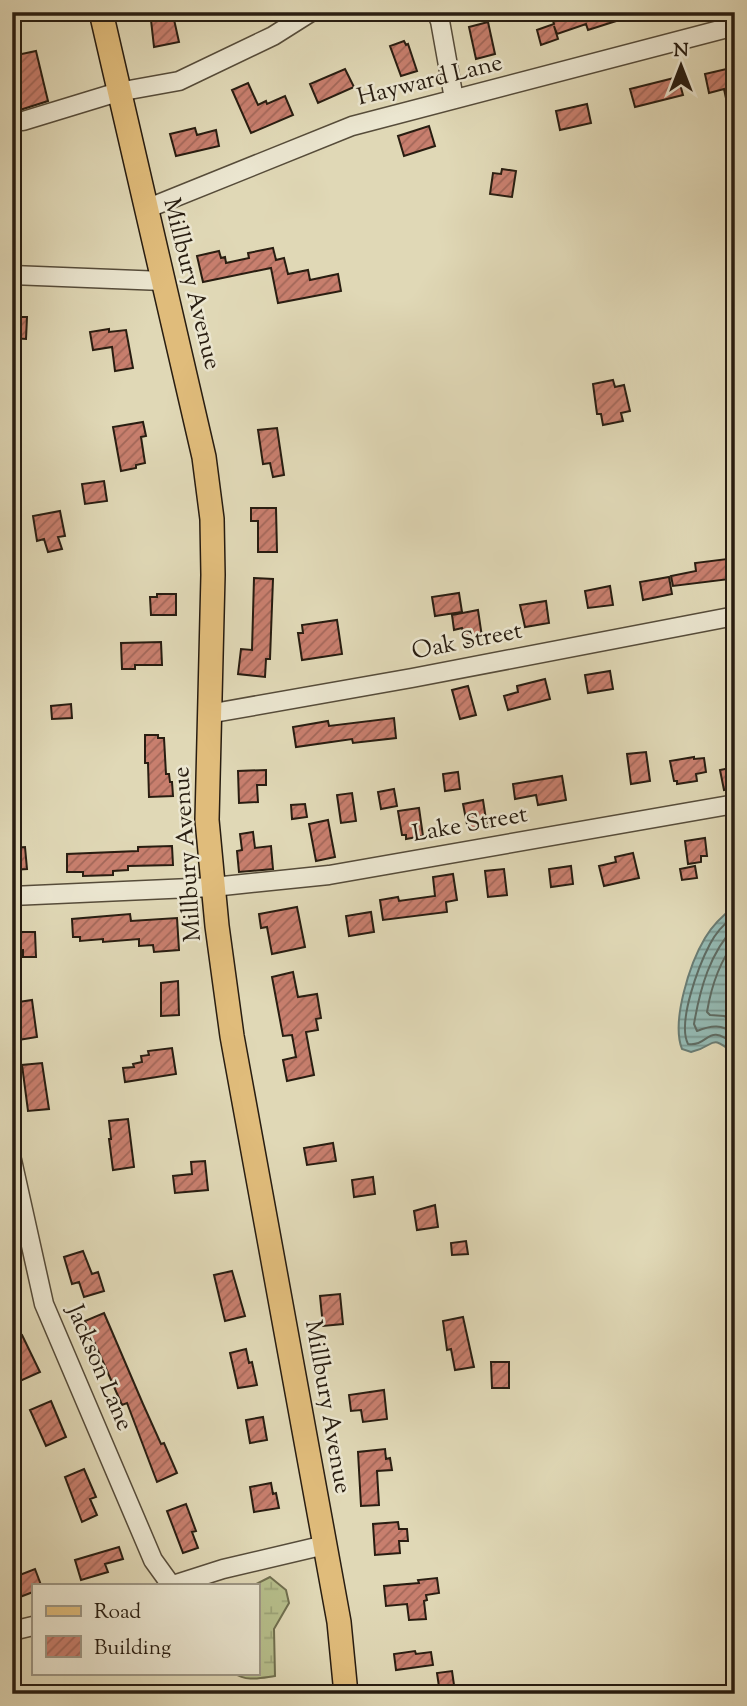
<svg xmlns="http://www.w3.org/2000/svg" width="747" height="1706" font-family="'Sorts Mill Goudy',serif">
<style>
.wetland{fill:url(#wetland-marsh);stroke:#6f6e4e;stroke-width:2}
.water{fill:url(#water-rules);stroke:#697b72;stroke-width:2}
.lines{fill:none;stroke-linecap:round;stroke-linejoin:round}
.shore{stroke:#5e6b62;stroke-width:2}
.building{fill:url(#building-hatch);stroke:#281d11;stroke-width:2}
.minor-casing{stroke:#564c3a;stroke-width:21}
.major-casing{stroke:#281d11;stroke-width:26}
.minor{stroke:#ebe6d0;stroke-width:18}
.major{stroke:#e0bc7b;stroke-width:23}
.labels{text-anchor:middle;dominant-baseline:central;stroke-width:5;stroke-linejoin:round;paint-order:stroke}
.street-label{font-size:24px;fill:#281d11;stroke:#ebe6d0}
</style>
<defs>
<pattern id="wetland-marsh" width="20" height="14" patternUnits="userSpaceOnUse" patternTransform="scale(1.75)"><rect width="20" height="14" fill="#b6be8b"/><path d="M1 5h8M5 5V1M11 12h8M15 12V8" fill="none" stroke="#9ca377"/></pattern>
<pattern id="water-rules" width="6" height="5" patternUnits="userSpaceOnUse" patternTransform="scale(1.75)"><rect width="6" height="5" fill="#94b9b2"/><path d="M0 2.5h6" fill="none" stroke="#79968f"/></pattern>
<pattern id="building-hatch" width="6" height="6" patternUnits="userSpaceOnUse" patternTransform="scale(1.75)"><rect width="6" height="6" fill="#c87f6e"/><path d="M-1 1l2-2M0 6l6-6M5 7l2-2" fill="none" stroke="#a26759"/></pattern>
</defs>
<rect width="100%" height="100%" fill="#e0d8b6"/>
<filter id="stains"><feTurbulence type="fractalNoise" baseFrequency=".00286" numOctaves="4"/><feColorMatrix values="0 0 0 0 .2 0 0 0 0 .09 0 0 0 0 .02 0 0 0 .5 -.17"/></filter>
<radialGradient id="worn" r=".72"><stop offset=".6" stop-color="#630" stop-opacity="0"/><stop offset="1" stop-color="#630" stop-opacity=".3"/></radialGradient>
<path class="wetland" d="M270 1577 286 1590 289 1603 274 1629 275 1676C260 1678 246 1682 234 1673H257V1585H254Z"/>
<path class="water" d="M735 906V1054C707 1032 718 1046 691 1052L682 1049C671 1021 690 963 705 938 712 926 723 915 735 906Z"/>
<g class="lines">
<path class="shore" d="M735 915C725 923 716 932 710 944 699 965 677 1022 688 1044 710 1047 706 1021 735 1045
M735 927C710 952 700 989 694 1024L697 1031C712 1025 721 1024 735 1034
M735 942C720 961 711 988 707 1012L710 1015 724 1016 735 1021"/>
</g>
<path class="building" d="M550 12H634L635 15 588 30 586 24 557 34 554 26 558 39 541 45 537 30 554 24Z
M173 15 179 42 154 47 151 20Z
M488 22 495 54 476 59 469 27Z
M404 41 406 45 408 44 417 71 401 76 390 46Z
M36 51 48 101 20 110 12 115V56Z
M735 67V111L729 112 724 89 709 93 705 74Z
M345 69 354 87 318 103 310 84Z
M678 77 683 95 635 107 630 89Z
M248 83 258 105 266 101 267 104 285 96 293 115 251 133 232 90Z
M587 104 591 123 560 130 556 111Z
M429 126 435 146 404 156 398 136Z
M195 128 197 135 216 130 219 146 176 156 170 134Z
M502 169 516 171 512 197 490 194 493 173 501 174Z
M273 248 276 260 284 258 288 274 308 270 310 280 338 274 341 291 278 303 271 268 203 282 197 256 219 251 221 258 225 257 226 263 249 258 248 253Z
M12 317H27L26 339 12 338Z
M109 329V332L126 330 133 368 115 371 112 347 93 350 90 332Z
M613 380 615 387 624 385 630 411 621 413 623 421 603 425 601 414H597L593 384Z
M143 422 146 436 141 437 145 463 136 465V468L121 471 113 427Z
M277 428 284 475 273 477 270 463 263 464 258 430Z
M104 481 107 501 85 504 82 484Z
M251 508H276L277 552H258V521H251Z
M60 511 65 536 58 537 62 549 48 552 44 539 37 541 33 516Z
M727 559 730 579 673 586 671 576 696 571 695 563Z
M669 577 672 594 643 600 640 582Z
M254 578 273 579 270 659H266L265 677 238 674 241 649 252 650Z
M610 586 613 605 588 608 585 591Z
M459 593 462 612 435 616 432 597Z
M157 594H176V615H151L150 597H157Z
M546 601 549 623 525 627 520 605Z
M478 610 482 637H479L480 642 467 644 462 628 454 630 452 615Z
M337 620 342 654 302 660 298 633H303L302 625Z
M161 642 162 665H135V669H122L121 643Z
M610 671 613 689 588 693 585 675Z
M545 679 550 699 508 710 504 696 518 692 517 686Z
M468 686 476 715 460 719 452 690Z
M71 704 72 718 52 719 51 706Z
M394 718 396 738 353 743 352 739 296 747 293 727 328 721 329 726Z
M145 735H158V738H164L166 774H169L170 782H172L173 796 149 797 148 763H145Z
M646 752 650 781 631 784 627 754Z
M694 757V759L704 758 706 772 696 774 697 781 677 784V781H674L670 761Z
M735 767V788L724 790 720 770Z
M266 770V785H257L258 802 239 803 238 771Z
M458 772 460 789 445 791 443 774Z
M562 776 566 800 538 805 536 795 515 799 513 784Z
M394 789 397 806 381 809 378 792Z
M352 793 356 821 341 823 337 795Z
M483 800 487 826 468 829 463 804Z
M305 804 307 817 292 819 291 805Z
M419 808 423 836 406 839V835H402L398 811Z
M328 820 335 857 316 861 309 824Z
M253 832 255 848 271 846 273 869 239 872 237 851 242 850 240 834Z
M705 838 707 856H701V862L688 864 685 841Z
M172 846 173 865 128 866V870L113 871V875L83 876V872H67V854L138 851V847Z
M25 847 27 869 12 870V848Z
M633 853 639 878 604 886 599 866 616 862 615 857Z
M571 866 573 884 551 887 549 869Z
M695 866 697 878 682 880 680 869Z
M504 869 507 895 488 897 485 871Z
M453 874 457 900 446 902 447 912 383 920 380 900 398 897 399 901 435 896 433 877Z
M297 907 305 947 272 954 267 927 261 928 259 914Z
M371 912 374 932 349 936 346 916Z
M130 914 131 921 177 918 179 950 154 952 153 945 139 946V939L103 942V939L80 941V937H73L72 919Z
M12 932H35L36 957H23V950L12 951Z
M293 972 298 997 317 994 321 1018 316 1019 318 1030 306 1032 314 1075 287 1081 283 1060 296 1057 292 1035 283 1036 272 977Z
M178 981 179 1015 161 1016V983Z
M32 1000 37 1037 18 1040 12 1003Z
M172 1048 176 1074 125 1082 123 1068 134 1067 133 1064 142 1062 141 1056 149 1055 148 1051Z
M42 1063 49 1109 28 1111 22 1065Z
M128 1119 134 1167 113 1170 109 1139H111L109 1121Z
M333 1143 336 1161 307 1165 304 1148Z
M205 1161 208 1190 175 1193 173 1176 192 1174 191 1162Z
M373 1177 375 1194 354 1197 352 1180Z
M435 1205 438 1227 417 1230 414 1211Z
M466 1241 468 1254 452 1255 451 1243Z
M83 1251 92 1274 98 1272 104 1291 84 1297 79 1282 72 1284 64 1257Z
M232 1271 245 1316 225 1321 214 1275Z
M340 1294 343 1324 323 1326 320 1296Z
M104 1313 143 1404 161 1444 164 1443 177 1473 157 1482 127 1403 122 1405 85 1321Z
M463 1317 474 1367 455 1370 451 1349 447 1350 443 1321Z
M22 1335 40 1372 20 1381 12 1365V1340Z
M246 1349 249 1363 252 1362 257 1385 238 1388 230 1353Z
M491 1362H509V1388H492Z
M384 1390 387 1419 363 1422 361 1410 351 1411 349 1395Z
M51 1401 66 1437 46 1446 30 1410Z
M263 1417 267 1440 250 1443 246 1420Z
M385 1449 386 1459 390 1458 392 1470 377 1471 379 1505 361 1506 358 1452Z
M84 1469 96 1497 90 1499 97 1515 82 1522 65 1477Z
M271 1483 273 1494 276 1493 279 1508 254 1512 250 1487Z
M186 1504 196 1531 192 1532 198 1548 183 1553 167 1511Z
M398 1522 399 1529H407L408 1541H399L400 1553 375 1555 373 1524Z
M119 1547 123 1559 105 1564 108 1572 81 1580 75 1560Z
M35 1569 41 1585H33V1592L12 1600V1578Z
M437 1578 439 1593 426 1595 427 1600 424 1601 426 1619 409 1620 407 1604 386 1606 384 1586 419 1583 418 1580Z
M415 1651 416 1654 431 1652 433 1665 396 1670 394 1654Z
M452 1671 454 1685 439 1687 437 1673Z"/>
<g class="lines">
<g class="minor-casing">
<path id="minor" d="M436 12 440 21 454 99
M23 121 118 92 179 81 273 36 311 12
M146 209 352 126 735 26
M12 275 163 281
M208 714 412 678 735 616
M12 896 213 887 329 875 735 804
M12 1160 44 1304 153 1560 171 1585
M173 1585 223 1569 325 1545
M12 1631 33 1626"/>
</g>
<g class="major-casing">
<path id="major" d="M101 12 204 457 212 519 213 575 207 820 217 926 232 1036 339 1622 346 1694"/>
</g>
<use href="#minor" class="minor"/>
<use href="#major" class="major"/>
</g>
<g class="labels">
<g class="street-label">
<text transform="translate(430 81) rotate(-14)">Hayward Lane</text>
<text transform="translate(191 284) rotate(76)">Millbury Avenue</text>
<text transform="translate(467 642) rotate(-11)">Oak Street</text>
<text transform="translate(470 825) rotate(-10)">Lake Street</text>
<text transform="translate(188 854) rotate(-94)">Millbury Avenue</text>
<text transform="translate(99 1368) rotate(67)">Jackson Lane</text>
<text transform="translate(327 1407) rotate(80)">Millbury Avenue</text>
</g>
</g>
<rect width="747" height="1706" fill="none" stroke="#e0d8b6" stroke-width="42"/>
<rect x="14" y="14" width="719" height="1678" fill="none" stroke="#281d11" stroke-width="3.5"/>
<rect x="21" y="21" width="705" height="1664" fill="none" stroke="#281d11" stroke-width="2"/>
<rect x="32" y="1584" width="228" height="91" fill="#ebe6d0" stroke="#9d9684" stroke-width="2"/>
<rect x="46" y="1606" width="35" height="10" fill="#e0bc7b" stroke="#9d9684" stroke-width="2"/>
<text x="94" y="1618" font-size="21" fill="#281d11">Road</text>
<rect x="46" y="1636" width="35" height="21" fill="url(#building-hatch)" stroke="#9d9684" stroke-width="2"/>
<text x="94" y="1654" font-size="21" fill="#281d11">Building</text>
<g transform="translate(681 66)" stroke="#ebe6d0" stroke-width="5" paint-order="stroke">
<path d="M0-5L12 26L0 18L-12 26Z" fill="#281d11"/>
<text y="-10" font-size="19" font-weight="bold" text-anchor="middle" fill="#281d11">N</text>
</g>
<rect width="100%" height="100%" filter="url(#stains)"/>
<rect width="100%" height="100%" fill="url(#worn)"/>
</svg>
